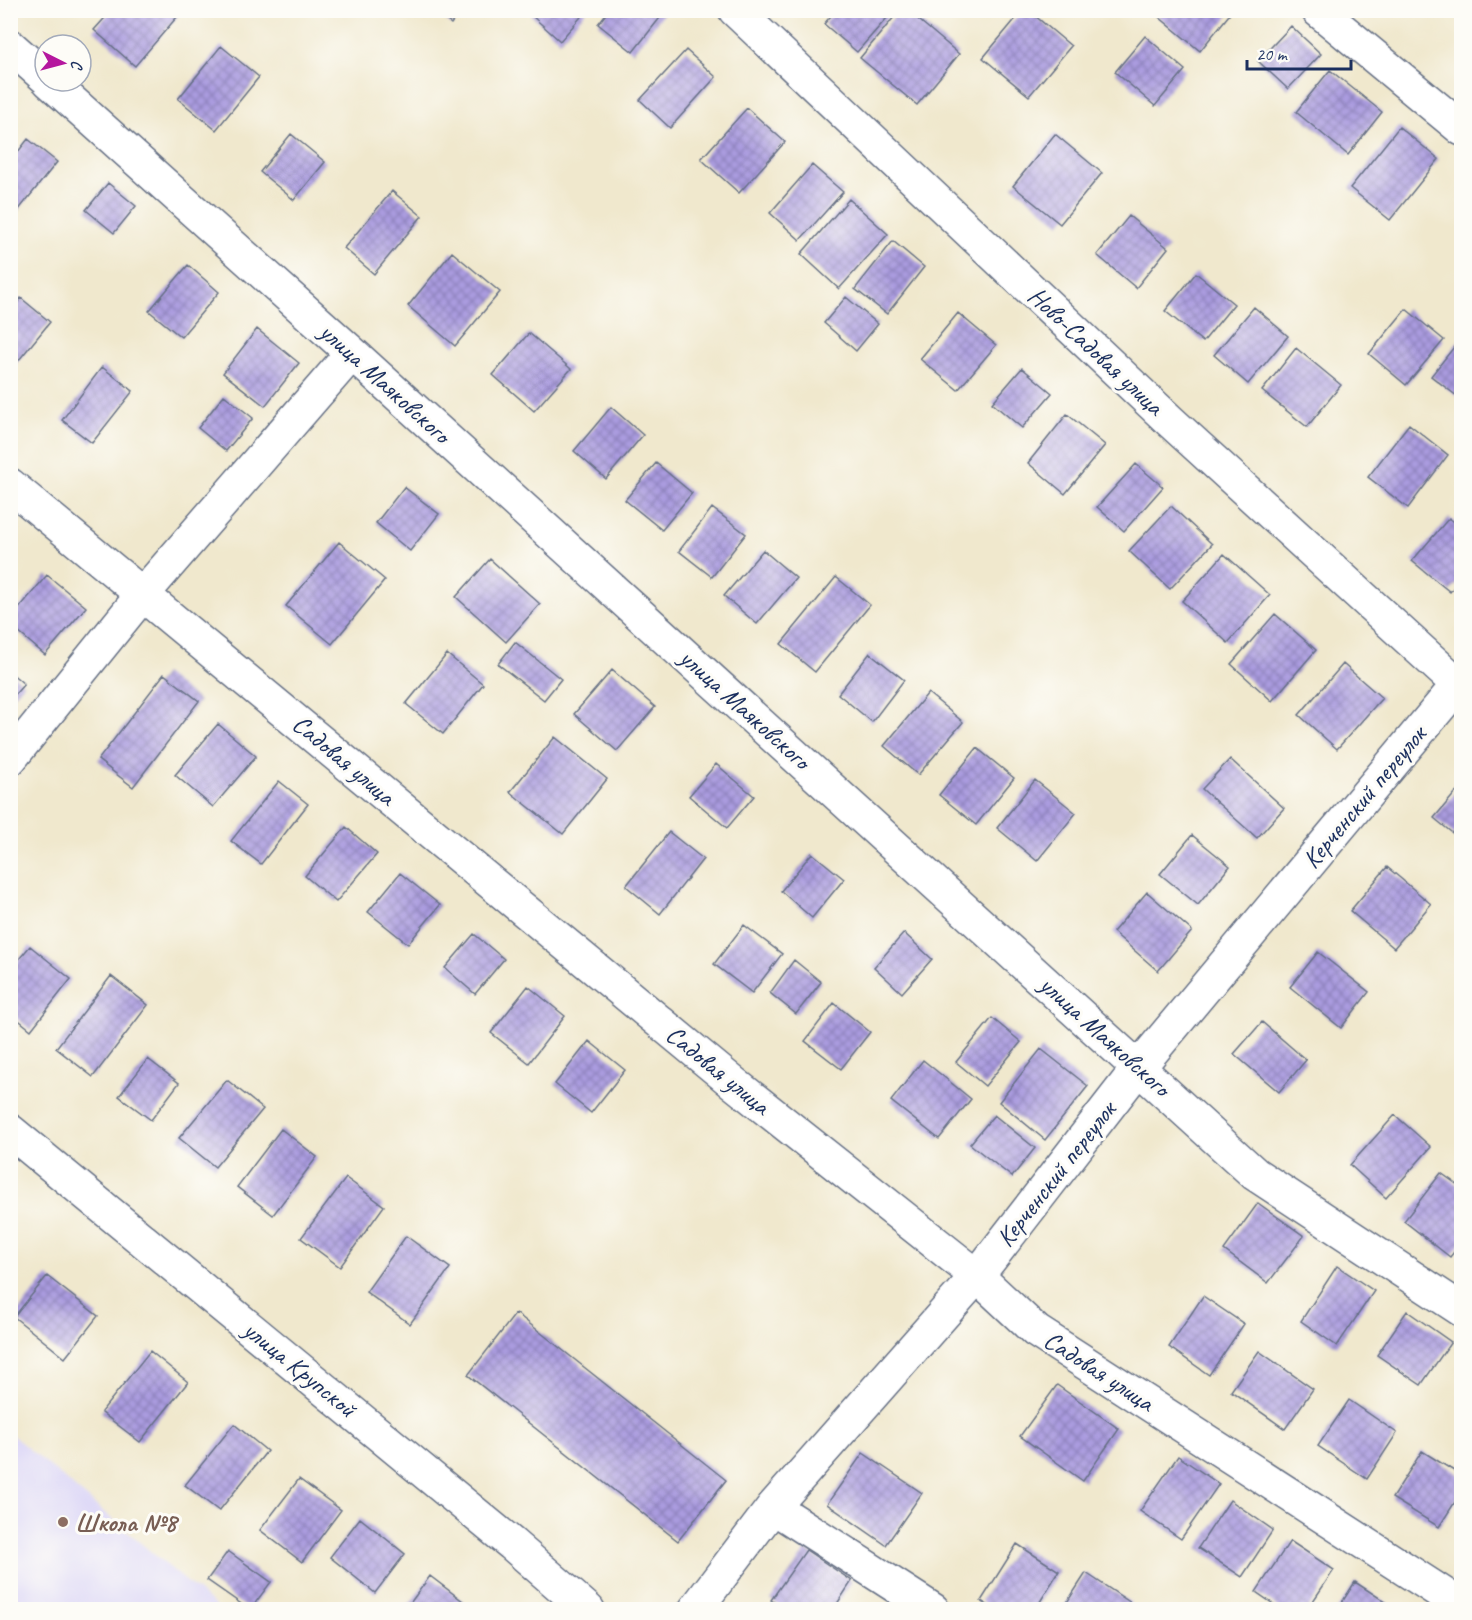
<svg xmlns="http://www.w3.org/2000/svg" width="1472" height="1620" font-family="Caveat,sans-serif">
<style>
.built{fill:#dbd6f7}
.building{fill:url(#building-cross-hatch)}
.lines{fill:none;stroke-linecap:round;stroke-linejoin:round}
.minor-casing{stroke:#667085;stroke-width:36}
.major-casing{stroke:#667085;stroke-width:36}
.minor{stroke:#fff;stroke-width:33}
.major{stroke:#fff;stroke-width:33}
.education-dot{fill:#8d6e63;stroke:#fdfcf7;stroke-width:2}
.labels{text-anchor:middle;dominant-baseline:central;stroke-width:6;stroke-linejoin:round;paint-order:stroke}
.street-label{font-size:26px;fill:#1b2f5e;stroke:#fdfcf7}
.education-label{font-size:26px;font-weight:bold;fill:#785e54;stroke:#fdfcf7;text-anchor:start}
</style>
<defs>
<pattern id="building-cross-hatch" width="8" height="8" patternUnits="userSpaceOnUse" patternTransform="scale(1.5)"><rect width="8" height="8" fill="#aa9bdf"/><path d="M0 0l8 8M0 8l8-8" fill="none" stroke="#8a7fb8"/></pattern>
</defs>
<rect width="100%" height="100%" fill="#fdfcf7"/>
<filter id="ink" filterUnits="userSpaceOnUse"><feTurbulence type="fractalNoise" baseFrequency=".0167" numOctaves="2"/><feDisplacementMap in="SourceGraphic" scale="12" xChannelSelector="R" yChannelSelector="G"/><feConvolveMatrix kernelMatrix="1 2 1 2 8 2 1 2 1" color-interpolation-filters="sRGB"/></filter>
<filter id="wash" filterUnits="userSpaceOnUse"><feTurbulence type="fractalNoise" baseFrequency=".008" numOctaves="4" result="noise"/><feDisplacementMap in="SourceGraphic" scale="24" xChannelSelector="R" yChannelSelector="G"/><feGaussianBlur stdDeviation="1.35" result="paint"/><feColorMatrix in="noise" values="0 0 0 0 0 0 0 0 0 0 0 0 0 0 0 0 0 1.4 0 .05"/><feComposite in="paint" operator="in"/></filter>
<g filter="url(#wash)">
<rect width="100%" height="100%" fill="#f0e8cd"/>
<path class="built" d="M10 1434H11L219 1609H11Z"/>
<g id="blocks">
<path class="building" d="M112 10H183L135 66 94 30Z
M433 10H461L451 24Z
M535 10H587L560 41 531 15Z
M609 10H659L663 14 633 52 598 24Z
M836 10H894L857 52 824 24Z
M900 10H907L959 54 917 105 860 58Z
M1023 10H1028L1071 46 1029 96 983 58Z
M1154 10H1233L1200 51 1153 12Z
M1291 26 1321 54 1288 89 1258 61Z
M1145 36 1185 70 1155 106 1115 72Z
M221 46 259 77 216 130 178 99Z
M686 50 716 77 670 128 640 100Z
M1330 70 1382 112 1348 155 1296 112Z
M747 108 785 142 739 193 701 159Z
M1399 127 1439 159 1390 220 1350 188Z
M291 134 325 162 294 200 260 172Z
M1055 134 1102 173 1060 224 1013 186Z
M28 139 57 162 17 212 10 207V162Z
M812 165 843 192 800 240 770 213Z
M108 183 136 206 114 233 86 210Z
M392 191 422 216 374 274 344 248Z
M849 199 888 234 839 289 801 254Z
M1129 216 1168 248 1136 288 1097 255Z
M893 241 924 267 887 314 855 289Z
M452 252 500 292 455 346 408 306Z
M188 265 219 292 181 337 149 311Z
M1196 273 1234 304 1203 342 1165 311Z
M846 297 878 324 856 351 824 323Z
M21 298 50 322 10 371V312Z
M1254 307 1288 336 1248 384 1214 355Z
M1406 309 1444 340 1406 385 1369 354Z
M958 313 996 345 958 390 920 359Z
M257 329 299 363 265 406 223 373Z
M529 333 571 369 534 411 493 375Z
M1462 337V400L1431 376Z
M1296 348 1341 385 1307 427 1262 391Z
M102 367 133 391 92 443 62 420Z
M1022 368 1052 393 1022 428 992 403Z
M224 395 253 418 226 451 198 428Z
M611 407 643 435 606 479 574 451Z
M1067 414 1105 445 1065 494 1028 463Z
M1409 424 1448 455 1408 508 1368 477Z
M656 463 692 493 662 530 625 500Z
M1136 464 1163 487 1124 531 1097 507Z
M404 487 439 514 410 551 376 523Z
M1171 506 1212 544 1170 589 1129 551Z
M712 508 746 534 712 577 679 551Z
M1449 518 1462 528V578L1450 592 1412 561Z
M339 542 385 580 332 644 286 606Z
M763 550 796 578 757 624 724 596Z
M1224 554 1270 595 1228 643 1182 601Z
M490 559 540 604 506 642 456 597Z
M47 575 86 607 45 655 10 625V619Z
M836 577 870 605 815 672 781 644Z
M1275 614 1316 650 1272 701 1231 664Z
M515 642 561 679 544 700 498 664Z
M870 653 904 680 872 722 838 694Z
M447 654 483 684 443 734 406 704Z
M1343 664 1382 698 1337 749 1299 715Z
M612 670 655 707 617 751 574 714Z
M10 672 24 684 10 700Z
M164 674 199 701 133 787 98 760Z
M928 693 963 722 918 775 884 746Z
M218 724 256 756 213 807 175 775Z
M555 737 607 779 563 834 510 792Z
M977 748 1014 778 976 825 939 795Z
M1230 759 1284 808 1257 838 1202 789Z
M716 764 754 796 727 828 689 796Z
M1035 780 1076 813 1037 861 997 828Z
M279 781 308 804 261 864 231 841Z
M1462 785V841L1434 818Z
M346 827 377 854 336 902 305 876Z
M669 832 703 859 660 914 626 886Z
M1192 835 1230 866 1198 905 1160 874Z
M812 853 844 879 812 918 781 891Z
M1387 867 1431 904 1394 948 1350 911Z
M400 873 440 905 408 944 368 912Z
M1147 892 1192 931 1158 971 1113 932Z
M744 925 782 954 752 993 714 964Z
M904 933 932 959 902 993 874 967Z
M474 934 504 959 475 994 445 968Z
M30 946 71 979 31 1030 10 1013V970Z
M1318 952 1369 992 1341 1028 1290 987Z
M794 960 821 982 796 1014 770 993Z
M111 976 148 1005 93 1077 56 1048Z
M528 986 565 1016 529 1063 491 1033Z
M834 1003 870 1032 841 1069 805 1041Z
M992 1018 1021 1042 985 1086 956 1062Z
M1262 1022 1306 1060 1279 1092 1234 1054Z
M589 1041 625 1070 591 1113 555 1084Z
M1041 1049 1088 1086 1045 1140 999 1102Z
M148 1059 179 1083 151 1120 119 1096Z
M923 1060 971 1099 939 1139 891 1101Z
M227 1080 263 1109 215 1167 179 1138Z
M994 1115 1035 1148 1012 1177 970 1144Z
M1395 1115 1431 1147 1386 1198 1350 1165Z
M281 1129 317 1157 273 1215 237 1187Z
M1441 1173 1462 1188V1242L1450 1257 1404 1221Z
M346 1178 384 1206 340 1267 301 1238Z
M1258 1203 1304 1236 1268 1283 1224 1250Z
M406 1236 450 1268 410 1324 366 1292Z
M1337 1266 1374 1291 1337 1346 1301 1321Z
M47 1276 98 1316 65 1358 14 1317Z
M1203 1296 1244 1324 1209 1375 1169 1347Z
M1407 1311 1451 1342 1421 1385 1377 1355Z
M516 1313 726 1480 678 1541 468 1375Z
M150 1351 188 1382 140 1442 101 1412Z
M1259 1351 1313 1389 1285 1429 1231 1391Z
M1057 1385 1119 1429 1083 1481 1020 1436Z
M1349 1400 1397 1433 1367 1479 1318 1446Z
M234 1424 267 1451 219 1511 185 1485Z
M1422 1451 1462 1476V1491L1439 1527 1392 1498Z
M863 1453 922 1493 886 1545 827 1504Z
M1178 1456 1219 1484 1181 1539 1140 1511Z
M299 1479 341 1510 302 1562 260 1530Z
M1230 1500 1273 1530 1242 1577 1198 1548Z
M360 1518 405 1554 375 1593 330 1557Z
M1290 1541 1334 1570 1307 1610H1282L1256 1592Z
M1017 1544 1059 1571 1035 1610H995L981 1601Z
M806 1550 852 1581 833 1610H785L771 1600Z
M228 1551 271 1582 250 1610 207 1580Z
M1086 1573 1131 1603 1126 1610H1062Z
M430 1576 464 1602 458 1610H405Z
M1355 1582 1398 1610H1337Z"/>
</g>
</g>
<g filter="url(#ink)">
<use href="#blocks" fill-opacity="0" stroke="#667085" stroke-width="1.5"/>
<g class="lines">
<g class="minor-casing">
<path id="minor" d="M735 10 1170 421 1462 688
M1318 10 1462 129
M10 46 45 77
M49 81 352 353 1255 1174 1462 1310
M10 485 731 1081 977 1276 1036 1331 1462 1606
M10 759 143 594 352 353
M773 1507 933 1610
M695 1610 773 1507 977 1276 1139 1067 1462 680"/>
</g>
<g class="major-casing">
<path id="major" d="M10 1131 512 1544 588 1610"/>
</g>
<use href="#minor" class="minor"/>
<use href="#major" class="major"/>
</g>
</g>
<circle class="education-dot" cx="63" cy="1522" r="6"/>
<g class="labels">
<g class="street-label">
<text transform="translate(1096 351) rotate(43)">Ново-Садовая улица</text>
<text transform="translate(385 383) rotate(42)">улица Маяковского</text>
<text transform="translate(745 709) rotate(42)">улица Маяковского</text>
<text transform="translate(344 760) rotate(40)">Садовая улица</text>
<text transform="translate(1364 797) rotate(-50)">Керченский переулок</text>
<text transform="translate(1105 1036) rotate(42)">улица Маяковского</text>
<text transform="translate(718 1070) rotate(39)">Садовая улица</text>
<text transform="translate(1056 1174) rotate(-52)">Керченский переулок</text>
<text transform="translate(300 1369) rotate(39)">улица Крупской</text>
<text transform="translate(1099 1371) rotate(33)">Садовая улица</text>
</g>
<g class="education-label">
<text x="75" y="1522">Школа №8</text>
</g>
</g>
<rect width="1472" height="1620" fill="none" stroke="#fdfcf7" stroke-width="36"/>
<g transform="translate(63 63) rotate(96)"><circle r="28" fill="#fdfcf7" stroke="#a3aaba" stroke-width="1.5"/>
<path d="M0-4.5L10 22L0 15L-10 22Z" fill="#b5179e"/>
<text y="-9" font-size="16" font-weight="bold" text-anchor="middle" fill="#1b2f5e">С</text>
</g>
<path d="M1247 60v9h104v-9" fill="none" stroke="#1b2f5e" stroke-width="3"/>
<text x="1256" y="60" font-size="18" fill="#1b2f5e" stroke="#fdfcf7" stroke-width="4.5" paint-order="stroke">20 m</text>
</svg>
